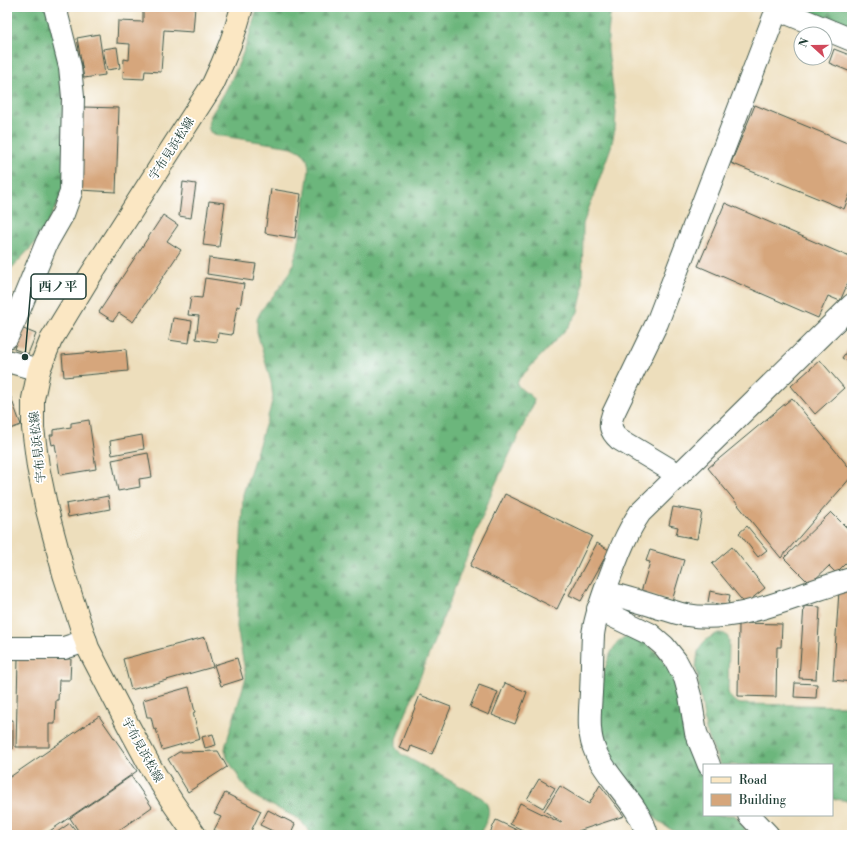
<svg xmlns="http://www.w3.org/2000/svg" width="859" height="842" font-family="'Libre Bodoni','Noto Serif JP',serif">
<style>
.forest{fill:url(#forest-firs);stroke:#467a58}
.building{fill:#d6a67b}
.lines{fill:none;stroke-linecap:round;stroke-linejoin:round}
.minor-casing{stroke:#3e5548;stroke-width:24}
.secondary-casing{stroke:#3e5548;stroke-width:24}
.minor{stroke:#fff;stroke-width:22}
.secondary{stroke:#fbe7c3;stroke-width:22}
.labels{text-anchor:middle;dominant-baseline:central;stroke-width:3.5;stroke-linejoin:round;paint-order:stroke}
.street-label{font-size:12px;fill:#1f3d34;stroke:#fff}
.leader{fill:none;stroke:#1f3d34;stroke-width:1.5}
.callout-dot{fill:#1f3d34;stroke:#fff;stroke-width:1.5}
.callout{fill:#fff;stroke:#1f3d34;stroke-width:1.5}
.callout-label{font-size:13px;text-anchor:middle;font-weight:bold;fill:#1f3d34}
</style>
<defs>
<pattern id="forest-firs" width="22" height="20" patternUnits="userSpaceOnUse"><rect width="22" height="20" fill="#6cb67c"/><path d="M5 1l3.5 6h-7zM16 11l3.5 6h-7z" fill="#589566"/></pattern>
</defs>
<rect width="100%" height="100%" fill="#fff"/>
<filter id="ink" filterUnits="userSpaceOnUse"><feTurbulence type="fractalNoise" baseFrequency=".025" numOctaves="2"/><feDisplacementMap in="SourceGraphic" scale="8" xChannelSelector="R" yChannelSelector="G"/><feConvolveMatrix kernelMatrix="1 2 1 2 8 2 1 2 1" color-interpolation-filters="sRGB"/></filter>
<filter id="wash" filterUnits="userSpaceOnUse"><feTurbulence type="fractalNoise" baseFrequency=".012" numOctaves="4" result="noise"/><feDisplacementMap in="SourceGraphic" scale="16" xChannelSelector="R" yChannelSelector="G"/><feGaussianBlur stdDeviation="0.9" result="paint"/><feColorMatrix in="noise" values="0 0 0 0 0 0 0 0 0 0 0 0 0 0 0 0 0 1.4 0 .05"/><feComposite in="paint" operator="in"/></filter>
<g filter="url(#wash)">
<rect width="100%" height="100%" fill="#eddebc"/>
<path class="forest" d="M7 7H49L63 68 64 191 40 238 7 273Z
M257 7H611L608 34V50L616 112 615 129 611 147 583 224 582 294 578 312 568 327 519 379 517 384C521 391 529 393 534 399L533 405 494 487 396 739V748L401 754 482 798C495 810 485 822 480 835H312L301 821 295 817 257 798 250 793 244 786 227 758 225 749 226 744 246 677 237 627 243 494 269 413 273 397 271 382 257 332V319L262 309 278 290 291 271 298 247 309 170C308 156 305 153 292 147L216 135 210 132C205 121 212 114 218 104 236 74 249 42 257 7Z
M788 7H852V32Z
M718 633C724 633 727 634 729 640L728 692C731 699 734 702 741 704L852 706V801L832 799V765H720L706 731 696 667 698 652 702 644 707 639Z
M628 636 645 642 657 653 668 666 675 681 680 698 687 736 693 754 704 777V815H735L745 829 744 835C730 835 716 835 701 835 696 835 689 836 683 835 680 834 675 832 672 830 650 819 638 797 623 777 617 768 608 758 604 747 596 721 598 645 628 636Z"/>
<g id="blocks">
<path class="building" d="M152 7H195L193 32 164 30 161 72 145 71 144 79 123 78 124 59 129 60 130 44 117 43 118 21 143 22V11H151Z
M99 34 105 75 84 78 77 38Z
M117 47 120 68 107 70 103 49Z
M834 49 852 56V69L851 72 829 63Z
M755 105 852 145V189L844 209 731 163Z
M82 107 119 108 116 192 79 190Z
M183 182 196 184 191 218 179 216Z
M271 189 301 194 295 238 265 233Z
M209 201 225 203 219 247 203 245Z
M725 203 852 258V274L840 301 828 296 818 318 698 266Z
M163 215 178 225 167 241 181 250 133 322 119 313 113 321 99 312Z
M209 258 256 264 253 281 207 274Z
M205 278 244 284 240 307 237 306 232 335 218 333 217 342 196 339 199 316 188 315 191 297 202 298Z
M173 318 192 321 189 343 169 340Z
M21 328 36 334 28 354 14 349Z
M852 343V364L842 358Z
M126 349 128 371 64 377 62 355Z
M820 360 844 388 815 414 791 386Z
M7 387 21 425 7 430Z
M792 398 852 471V476L781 558 708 468Z
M89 420 96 469 60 475 55 444 52 445 50 435H53V430L71 427V423Z
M142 435 144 449 112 455 110 441Z
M148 453 152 477 139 479 140 487 118 491 112 460Z
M505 494 592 536 557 609 470 566Z
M108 496 110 509 68 517 66 504Z
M673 507 702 512 697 539 676 535 678 527 669 525Z
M831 512 852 533V557L836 573 829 566 810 584 784 558Z
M747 526 767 550 758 557 739 533Z
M597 543 609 550 581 601 569 595Z
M732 547 765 588 745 604 712 564Z
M650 550 684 560 672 601 641 592 650 562 646 561Z
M710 591 730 595 728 606 708 602Z
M839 591 852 592V682L833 680Z
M804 606 820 607 816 679 799 678Z
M739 623 782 624 781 647H777L776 697 738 696Z
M205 637 213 667 131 690 123 659Z
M18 658 71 659 70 680H59L58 700H56L55 724H49V747H16Z
M237 658 243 679 221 686 214 665Z
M505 683 527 692 515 724 492 715Z
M795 683 817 684 816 698 794 697Z
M479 685 498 692 489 715 470 707Z
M189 687 195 712 193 713 200 739 162 750 156 729 154 730 151 717H147L143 700Z
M420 695 451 707 432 754 411 746 409 752 399 748Z
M99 716 137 771 44 835H10L7 833V779Z
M7 720H13V749L7 748Z
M213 734 216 745 205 748 202 737Z
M218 751 227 767 188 792 168 759 179 752Z
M131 776 152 807 112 835H81L70 818Z
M539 779 555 788 543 808 527 799Z
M600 785 624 816 578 831 576 835H533L510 824 520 803 561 823 562 822 544 811 560 786 589 804Z
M225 793 261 811 250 833 247 832 246 835H224L214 830 221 817 214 814Z
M268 810 295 824 290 835H281L260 825Z
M496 820 527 835H489Z
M70 823 79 835H53Z"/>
</g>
</g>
<g filter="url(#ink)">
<use href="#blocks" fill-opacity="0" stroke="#3e5548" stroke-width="1"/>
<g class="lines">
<g class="minor-casing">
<path id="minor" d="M7 337 15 320 47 242 63 214 71 192 73 97 70 67 55 7
M7 361 39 370
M679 475 619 439C610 431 609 425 613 414L657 323 774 17 781 13 789 14 852 40
M605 592C623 597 642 602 660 608 669 610 678 614 687 615 741 625 800 592 852 579
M598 609 650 634 664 646 676 661 685 678 690 696 696 733 709 765
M7 648H64L86 641
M749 815 768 835
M647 835C640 805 609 781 596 753 587 734 590 712 591 693 592 674 592 654 593 635 595 617 602 599 608 582 617 558 625 535 640 513L852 305"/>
</g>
<g class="secondary-casing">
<path id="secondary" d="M195 835 173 803 150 766 128 725 88 648 64 574 47 510 38 467 33 428V399L39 370 51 340 90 276 213 84C225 59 235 34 242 7"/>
</g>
<use href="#minor" class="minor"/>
<use href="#secondary" class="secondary"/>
</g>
</g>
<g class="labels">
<g class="street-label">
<text transform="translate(172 149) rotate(-57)">宇布見浜松線</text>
<text transform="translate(38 447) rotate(-96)">宇布見浜松線</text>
<text transform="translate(142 750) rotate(61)">宇布見浜松線</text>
</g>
</g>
<path class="leader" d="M25 357L31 287"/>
<circle class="callout-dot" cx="25" cy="357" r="4"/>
<rect class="callout" x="31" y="274" width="55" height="25" rx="4"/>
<g class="callout-label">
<text x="58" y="291">西ノ平</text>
</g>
<rect width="859" height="842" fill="none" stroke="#fff" stroke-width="24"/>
<rect x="703" y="764" width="130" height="52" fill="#ffffff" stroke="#a5b1ae"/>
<rect x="711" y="777" width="20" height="6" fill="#fbe7c3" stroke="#a5b1ae"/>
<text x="739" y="784" font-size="12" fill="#1f3d34">Road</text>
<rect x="711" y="794" width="20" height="12" fill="#d6a67b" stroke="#a5b1ae"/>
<text x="739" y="804" font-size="12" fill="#1f3d34">Building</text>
<g transform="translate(813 46) rotate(291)"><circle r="19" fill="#ffffff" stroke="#a5b1ae"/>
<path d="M0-3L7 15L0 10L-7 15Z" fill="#d1495b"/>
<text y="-6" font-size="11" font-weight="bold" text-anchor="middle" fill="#1f3d34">N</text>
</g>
</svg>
